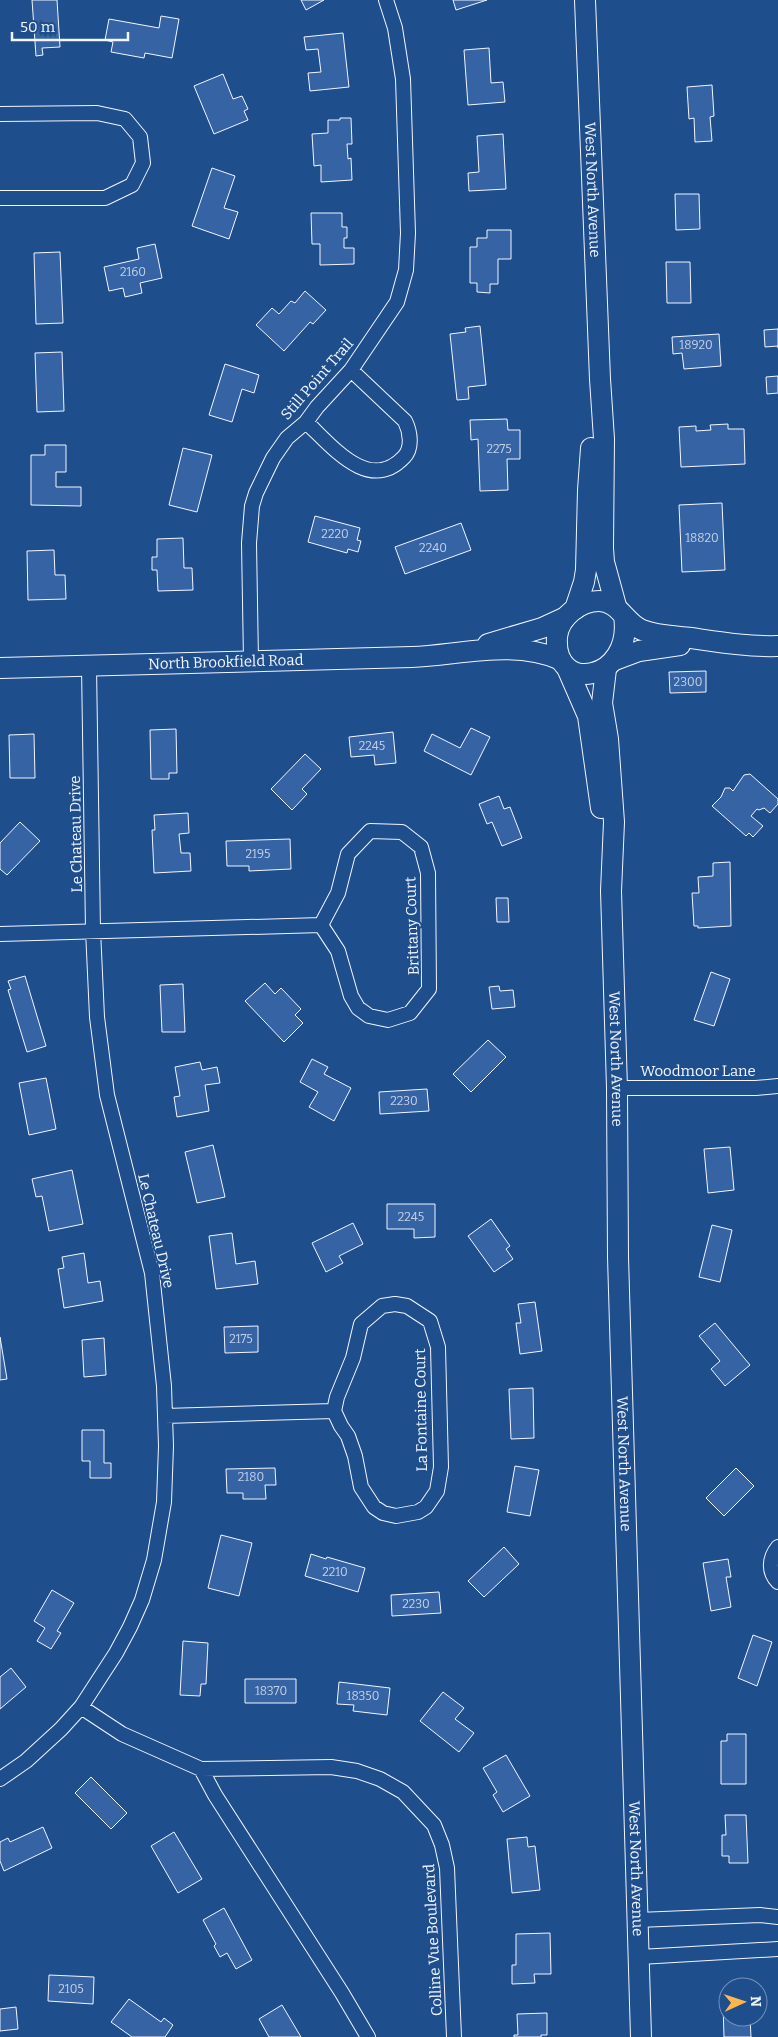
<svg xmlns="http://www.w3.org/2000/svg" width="778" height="2037" font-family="Bitter,serif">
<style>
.building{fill:#3563a3;stroke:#f2f6ff}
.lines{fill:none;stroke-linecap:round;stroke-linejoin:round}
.street-casing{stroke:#f2f6ff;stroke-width:16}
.secondary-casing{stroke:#f2f6ff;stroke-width:22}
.street{stroke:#1f4e8c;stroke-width:14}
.secondary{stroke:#1f4e8c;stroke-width:20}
.labels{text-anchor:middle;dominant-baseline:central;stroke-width:4;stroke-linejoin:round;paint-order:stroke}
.number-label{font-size:12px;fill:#c3d1e8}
.street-label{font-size:15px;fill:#f2f6ff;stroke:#1f4e8c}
</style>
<rect width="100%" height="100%" fill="#1f4e8c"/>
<path class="building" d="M32 0H57L60 47 42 48 43 55 36 56Z
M301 0H324L306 10Z
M453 0H487L456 10Z
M161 16 179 19 172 58 145 53 144 58 111 52 113 42 105 40 109 19 159 28Z
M343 33 349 87 310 91 308 73 321 72 318 49 306 50 304 37Z
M489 48 491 83 503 82 505 102 468 105 464 50Z
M223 74 233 99 242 96 248 109 244 111 248 120 214 134 194 86Z
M712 85 714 116 710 117 712 141 695 142 694 118 689 119 687 87Z
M340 118H351L352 144H347L348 159 351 158 352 180 321 182V165L314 166 312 134 328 133V120H340Z
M503 134 506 189 469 191 468 173 479 172 477 136Z
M212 168 235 176 224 208 238 212 229 239 192 226Z
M675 194H699L700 229 676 230Z
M311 213H342V227H347V238H344V248H354V264L320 265V244H312Z
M487 230H511V259H498V284H490V293L477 292V283H470V247H477V238H487Z
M155 244 162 278 140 283 142 293 125 297 123 288 109 291 104 267 139 259 137 248Z
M60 252 63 323 36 324 34 253Z
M666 262H690L691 303H667Z
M305 291 326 310 313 324 310 322 284 351 256 325 272 308 279 314 291 301 295 303Z
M480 326 486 385 468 387 469 399 457 400 450 334 466 332 465 328Z
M778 329V348V346L765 347 764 330Z
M719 334 721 366 684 369 682 353 673 354 672 337Z
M62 352 64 411 37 412 35 353Z
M225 364 259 375 254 393 242 389 232 422 209 415Z
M778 376V393L767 394 766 377Z
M507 419 508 430H520V459H507L508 490 480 491 478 439 471 440 470 420Z
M728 424V429H744L745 464 681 467 679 427 696 426V431L711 430 710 425Z
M45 445H66V472H56V487H81V506L31 505V455H45Z
M183 448 212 455 197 512 169 505Z
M722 503 725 570 682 572 679 505Z
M315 516 360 528 357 540 361 541 358 552 348 549 347 553 308 542Z
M461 523 471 550 405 574 395 547Z
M183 538 184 568H192L193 590 158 591 157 570H152V557H157V539Z
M54 550 55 575H65L66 599 28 600 27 551Z
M706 671V692L670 693 669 672Z
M471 728 490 737 471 775 424 751 432 734 460 748Z
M176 729 177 773H169V779H151L150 730Z
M393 732 396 763 375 765 374 755 351 757 349 737Z
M34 734 35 778H10L9 735Z
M305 754 321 769 302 789 307 794 292 810 271 789Z
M750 774 778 799V804L770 813 764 808 759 810 757 809 751 816 763 826 753 837 749 833 746 836 712 806 721 797 725 788H730L733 791 744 775Z
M499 796 504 809 510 807 522 838 502 846 492 822 487 824 479 804Z
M188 813 189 833 179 834 181 853H190L191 871 154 873 152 830H155L154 815Z
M20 822 40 841 7 875 0 869V843Z
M290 839 291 869 249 871V866H227L226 841Z
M730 862 731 926 698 928V926H694L692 893H699L698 877 713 876V863Z
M496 898H508L509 922H497Z
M711 972 730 979 714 1026 694 1020Z
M25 976 46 1046 27 1052 8 990 11 989 8 981Z
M265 983 275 994 281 988 301 1009 295 1015 303 1023 284 1042 245 1001Z
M183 984 185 1032H162L160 985Z
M499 986 500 991 513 990 515 1007 492 1009 489 987Z
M488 1040 506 1057 471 1092 453 1074Z
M312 1059 328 1067 324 1074 351 1088 334 1121 309 1107 318 1092 300 1082Z
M200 1062 202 1070 217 1067 220 1083 205 1085 209 1111 177 1117 174 1097 180 1096 175 1067Z
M46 1078 56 1129 29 1135 19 1083Z
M427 1089 429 1111 380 1114 379 1092Z
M213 1145 225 1197 197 1203 185 1152Z
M730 1147 734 1190 708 1193 704 1149Z
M72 1170 83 1224 49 1231 42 1196 36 1197 32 1179Z
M387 1204H435V1237L414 1238V1229H387Z
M491 1219 510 1246 506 1249 513 1259 494 1272 468 1236Z
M353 1223 363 1244 339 1256 343 1263 326 1272 312 1243Z
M712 1225 732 1230 720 1282 699 1277Z
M232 1233 236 1264 255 1261 258 1284 216 1289 209 1236Z
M84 1253 88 1283 100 1281 103 1301 64 1308 58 1269 64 1268 62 1257Z
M535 1302 542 1351 520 1354 516 1323H521L518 1304Z
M715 1323 750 1365 725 1386 711 1369 720 1361 699 1336Z
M258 1326V1352L225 1353 224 1327Z
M0 1337 7 1379 0 1380Z
M104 1338 106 1375 84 1377 82 1340Z
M533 1388 534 1438 511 1439 509 1389Z
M82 1430H104V1463H111V1478H90V1461H82Z
M515 1466 539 1470 530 1516 507 1512Z
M275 1468 276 1485H265L266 1499H243V1493H227L226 1469Z
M736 1468 754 1486 724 1516 706 1498Z
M221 1535 252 1543 239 1596 208 1588Z
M504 1547 519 1564 484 1597 468 1581Z
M311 1554 326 1559 327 1557 365 1568 358 1592 305 1576Z
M728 1559 731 1577H726L731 1607 711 1611 703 1563Z
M52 1590 74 1603 57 1631 61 1633 51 1649 37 1641 45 1628 34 1621Z
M439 1592 441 1613 392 1616 391 1595Z
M753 1635 772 1642 757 1686 738 1678Z
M183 1641 208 1643 206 1684H201L200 1696 180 1695Z
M11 1668 26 1687 0 1709V1677Z
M245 1679H296V1703H245Z
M339 1682 390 1688 387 1715 353 1711 354 1705 337 1704Z
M443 1692 464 1708 455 1719 474 1733 459 1752 420 1721Z
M727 1734H746V1784H721V1741H727Z
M506 1755 530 1796 503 1812 493 1795 497 1792 483 1768Z
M91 1777 127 1813 111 1829 75 1793Z
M725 1815H746L748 1863H729V1856H722V1835H726Z
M43 1827 52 1848 4 1871 0 1861V1842L8 1838 10 1842Z
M174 1832 202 1879 178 1893 151 1846Z
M527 1837 528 1847 535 1846 540 1890 512 1893 507 1839Z
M224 1908 252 1960 236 1969 227 1953 220 1957 214 1946 216 1944 203 1920Z
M550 1933 551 1974H534L535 1983 512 1984V1965H516V1934Z
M49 1975 94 1977 93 2004 48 2001Z
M129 1999 161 2022 164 2018 173 2025 165 2037H132L111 2022Z
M723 2004H728V2017H750L751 2037H724Z
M282 2005 301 2037H269L259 2019Z
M16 2007 18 2029 0 2031V2009Z
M547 2013V2035H541V2037H514V2035H518L517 2014Z"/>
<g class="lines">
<g class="street-casing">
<path id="street" d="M0 114 97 113 125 119 140 137 143 163 132 185 105 198H0
M306 422C332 446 369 494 404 457 413 448 410 431 405 421L351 370
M251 661 249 543 252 506 256 493 273 458 287 438 306 422 317 407 351 370 397 302 406 270 408 233 403 79 395 28 386 0
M370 831 402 832 421 847 428 873 429 989 410 1013 388 1020 369 1016 358 1008 351 996 338 951 321 925 338 893 348 854Z
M0 934 321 925
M617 1088H756L778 1086
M395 1304 407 1306 430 1321 438 1347 441 1467 437 1491 426 1507 418 1512 396 1516 383 1513 374 1507 361 1487 355 1456 348 1436 341 1426 334 1411 337 1397 353 1358 361 1324 382 1306Z
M165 1416 334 1411
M778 1547C769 1558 768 1572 778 1582
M81 1707 122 1734 201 1769 331 1767 357 1771 380 1779 403 1792 434 1825 442 1845 447 1868 454 2037
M201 1769 215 1795 342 1993 368 2037
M0 1779 26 1761 61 1729 81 1707 116 1653 130 1627 142 1600 154 1560 164 1502 166 1446 164 1386 152 1273 107 1095 97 1017 93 930 89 666
M638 1920 760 1915 778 1917
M640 1957 778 1949"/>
</g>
<g class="secondary-casing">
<g id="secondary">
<path id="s1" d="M585 0 600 379 604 439 603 548 604 562 616 606"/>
<path d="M575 609 584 582 586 570 588 490 591 448"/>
<path d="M624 616C634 681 553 696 557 637 559 617 580 601 599 601 619 601 625 623 642 630 657 636 675 636 691 638 719 642 749 647 778 646"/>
<path d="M488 644 542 628 566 617"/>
<path d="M615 660 639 651 680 645"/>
<path id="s2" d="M0 668C137 665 274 660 412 657 460 655 515 639 561 660"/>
<path d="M567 668 588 716 601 808"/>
<path id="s3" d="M606 669 602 703 608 739 614 822 611 891 617 1088 618 1257 641 2037"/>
</g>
</g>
<use href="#street" class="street"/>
<use href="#secondary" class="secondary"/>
</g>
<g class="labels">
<g class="number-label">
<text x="133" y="272">2160</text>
<text x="696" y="345">18920</text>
<text x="499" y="449">2275</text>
<text x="335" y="534">2220</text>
<text x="702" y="538">18820</text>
<text x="433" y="548">2240</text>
<text x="688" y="682">2300</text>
<text x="372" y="746">2245</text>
<text x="258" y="854">2195</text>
<text x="404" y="1101">2230</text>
<text x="411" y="1217">2245</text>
<text x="241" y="1339">2175</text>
<text x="251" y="1477">2180</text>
<text x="335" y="1572">2210</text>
<text x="416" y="1604">2230</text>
<text x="271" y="1691">18370</text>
<text x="363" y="1696">18350</text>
<text x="71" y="1989">2105</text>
</g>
<g class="street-label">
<text stroke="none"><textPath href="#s1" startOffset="190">West North Avenue</textPath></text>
<text transform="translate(317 379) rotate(-49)">Still Point Trail</text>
<text stroke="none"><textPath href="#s2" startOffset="226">North Brookfield Road</textPath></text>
<text transform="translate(76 834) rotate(-91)">Le Chateau Drive</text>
<text transform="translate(412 926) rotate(-92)">Brittany Court</text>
<text stroke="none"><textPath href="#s3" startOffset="391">West North Avenue</textPath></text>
<text x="698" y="1071">Woodmoor Lane</text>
<text transform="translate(156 1231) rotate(77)">Le Chateau Drive</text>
<text transform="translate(421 1410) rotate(-91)">La Fontaine Court</text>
<text stroke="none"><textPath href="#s3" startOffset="796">West North Avenue</textPath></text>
<text stroke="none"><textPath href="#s3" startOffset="1201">West North Avenue</textPath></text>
<text transform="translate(433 1940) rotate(-93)">Colline Vue Boulevard</text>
</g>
</g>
<g transform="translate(743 2002) rotate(87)"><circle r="24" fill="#1f4e8c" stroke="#7391ba"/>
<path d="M0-4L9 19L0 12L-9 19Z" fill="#ffb74d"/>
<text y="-8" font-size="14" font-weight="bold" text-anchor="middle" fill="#f2f6ff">N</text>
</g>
<path d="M12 32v8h116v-8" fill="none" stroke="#f2f6ff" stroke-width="2.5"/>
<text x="20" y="32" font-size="15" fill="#f2f6ff" stroke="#1f4e8c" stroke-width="4" paint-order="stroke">50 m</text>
</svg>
